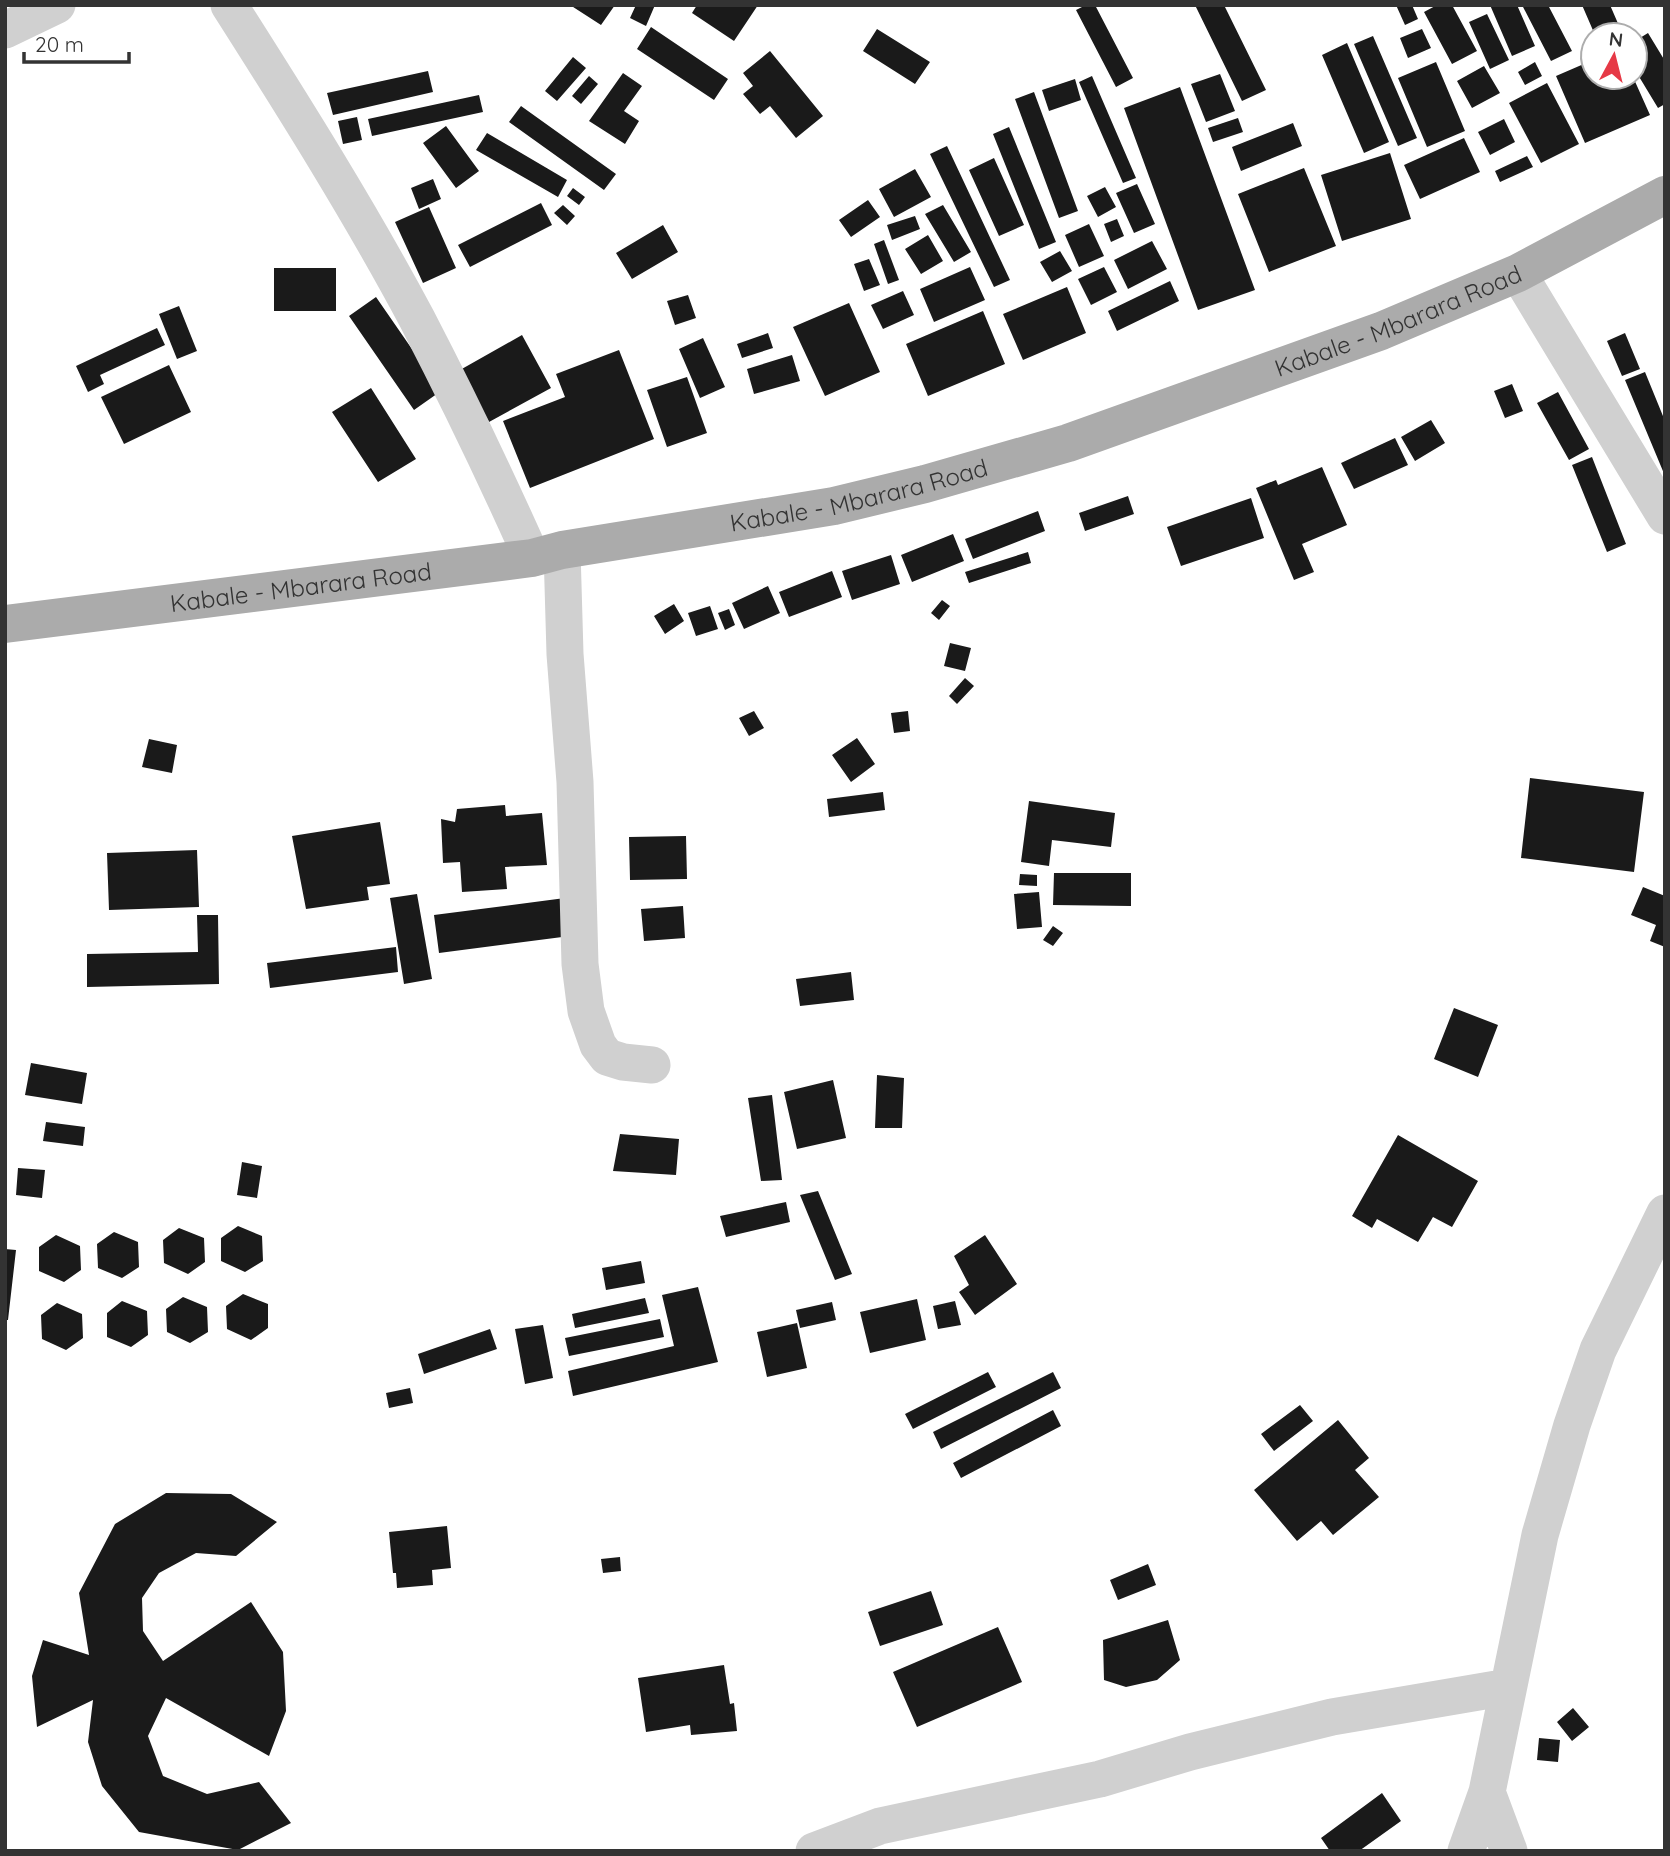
<svg xmlns="http://www.w3.org/2000/svg" width="1670" height="1856" font-family="Quicksand,sans-serif">
<style>
.building{fill:#1a1a1a}
.lines{fill:none;stroke-linecap:round;stroke-linejoin:round}
.street{stroke:#d0d0d0;stroke-width:37}
.primary{stroke:#ababab;stroke-width:38}
.labels{text-anchor:middle;dominant-baseline:central;stroke-width:7;stroke-linejoin:round;paint-order:stroke}
.street-label{font-size:24px;fill:#333;stroke:#fff}
</style>
<rect width="100%" height="100%" fill="#fff"/>
<path class="building" d="M570 5H615L601 25Z
M636 5H655L646 26 630 18Z
M697 5H758L734 41 692 13Z
M1086 5H1095L1133 78 1116 87 1076 10Z
M1195 5H1224L1266 90 1242 101Z
M1396 5H1412L1418 19 1405 25Z
M1437 5H1452L1477 51 1452 64 1424 12Z
M1490 5H1517L1535 46 1512 56Z
M1522 5H1548L1572 51 1551 61Z
M1582 5H1610L1623 35H1595Z
M1487 14 1509 60 1490 69 1469 22Z
M651 27 728 79 714 100 637 49Z
M877 29 930 62 915 84 863 51Z
M1422 29 1431 48 1408 58 1400 38Z
M1648 33 1665 61V104L1658 108 1635 70V41Z
M1373 36 1417 138 1398 146 1354 44Z
M1347 43 1389 142 1364 153 1322 55Z
M770 51 823 116 796 138 770 106 760 114 743 94 753 86 743 73Z
M573 57 586 68 557 101 545 91Z
M1593 60V77H1633L1650 115 1585 143 1556 76Z
M1436 62 1465 131 1427 147 1398 78Z
M1535 62 1542 76 1525 85 1518 72Z
M1484 66 1500 93 1472 108 1457 81Z
M428 71 433 92 333 115 327 93Z
M623 73 642 86 624 111 639 121 625 144 589 121Z
M1220 74 1235 111 1206 122 1191 84Z
M589 76 598 84 581 104 572 96Z
M1092 76 1136 178 1123 183 1079 82Z
M1075 79 1081 100 1049 111 1042 90Z
M1547 83 1579 144 1541 163 1509 103Z
M1180 87 1255 290 1198 310 1124 108Z
M1034 92 1078 211 1059 218 1015 99Z
M479 95 483 112 372 136 368 119Z
M521 106 616 174 604 190 509 122Z
M357 117 362 140 343 144 338 121Z
M1238 118 1243 132 1213 142 1208 128Z
M1504 119 1515 142 1490 155 1478 132Z
M1293 123 1302 146 1241 171 1232 147Z
M446 126 479 171 456 188 423 143Z
M1009 127 1056 242 1039 249 993 134Z
M487 133 567 180 558 197 476 150Z
M1464 138 1480 172 1420 199 1404 165Z
M947 146 1010 280 994 287 930 154Z
M1390 153 1411 219 1342 241 1321 175Z
M1527 156 1533 167 1500 182 1495 171Z
M994 158 1024 225 999 236 969 170Z
M1304 168 1336 246 1269 272 1238 194Z
M915 169 931 197 894 217 879 189Z
M433 179 441 199 419 209 411 188Z
M1137 184 1155 224 1134 233 1116 193Z
M1105 187 1116 207 1098 217 1087 196Z
M573 188 585 197 579 205 567 196Z
M868 200 880 217 851 237 839 220Z
M541 203 552 225 470 267 458 245Z
M563 205 575 216 567 225 554 213Z
M943 205 971 252 954 262 925 214Z
M429 207 456 268 423 283 395 222Z
M915 216 920 229 892 240 887 225Z
M1117 219 1124 236 1111 242 1104 224Z
M1089 224 1104 256 1079 267 1065 235Z
M663 225 678 252 632 279 616 253Z
M928 235 943 261 921 274 905 249Z
M884 240 899 280 888 284 874 244Z
M1152 241 1167 269 1128 289 1114 260Z
M1060 251 1072 271 1052 282 1040 262Z
M869 259 880 285 864 291 854 264Z
M970 267 985 300 934 322 920 289Z
M1104 267 1117 292 1091 305 1078 279Z
M274 268H336V311H274Z
M1170 281 1179 301 1117 331 1108 311Z
M1067 287 1086 333 1023 360 1003 314Z
M903 291 914 315 883 329 871 305Z
M688 295 696 318 675 325 667 301Z
M376 297 441 391 414 410 349 316Z
M849 303 880 372 825 396 793 327Z
M179 306 197 351 177 359 159 314Z
M983 311 1005 364 928 396 906 344Z
M157 328 165 345 100 375 104 384 88 392 76 366Z
M768 333 773 348 742 358 737 344Z
M1625 333 1640 369 1622 376 1607 341Z
M522 335 551 388 489 422 460 370Z
M703 338 725 387 700 398 679 349Z
M619 350 654 439 530 488 503 421 565 397 556 374Z
M792 355 800 381 754 394 747 369Z
M169 365 191 412 124 444 101 397Z
M1645 372 1665 421V476L1625 380Z
M687 377 707 433 667 447 647 390Z
M1512 384 1523 411 1505 418 1494 391Z
M371 388 416 459 378 482 332 412Z
M1558 392 1589 449 1569 460 1537 403Z
M1431 420 1445 443 1415 461 1401 437Z
M1395 438 1408 465 1354 489 1341 463Z
M1592 457 1626 544 1607 552 1572 465Z
M1322 467 1347 525 1302 544 1314 572 1294 580 1256 488 1276 480 1278 485Z
M1128 496 1134 514 1085 531 1079 513Z
M1251 498 1264 538 1181 566 1167 527Z
M1038 511 1045 531 973 559 965 539Z
M953 534 964 561 912 582 901 555Z
M1028 552 1031 563 969 583 965 572Z
M891 555 900 584 852 600 842 571Z
M832 571 842 597 789 617 779 592Z
M768 586 780 613 744 629 732 603Z
M942 600 950 606 939 620 931 613Z
M674 604 684 621 665 634 654 616Z
M710 606 718 629 696 636 688 613Z
M729 609 735 625 725 630 718 613Z
M950 643 971 648 965 671 944 666Z
M965 678 974 686 957 704 949 696Z
M754 711 764 728 749 736 739 718Z
M908 711 910 731 894 733 891 713Z
M857 738 875 764 851 782 832 755Z
M149 739 177 745 172 773 142 767Z
M1530 778 1644 792 1634 872 1521 858Z
M883 792 885 810 829 817 827 799Z
M1029 801 1115 813 1111 847 1052 840 1049 866 1021 862Z
M505 805 506 816 542 813 547 865 505 867 507 889 462 892 460 862 443 863 441 819 455 822 457 809Z
M380 822 390 884 367 887 369 900 306 909 292 836Z
M686 836 687 879 630 880 629 837Z
M197 850 199 907 109 910 107 853Z
M1054 873H1131V906L1053 905Z
M1020 874 1037 875V886L1019 885Z
M1643 887 1665 896V947L1650 941 1656 925 1631 915Z
M1039 892 1042 927 1017 929 1014 894Z
M417 894 432 979 404 984 390 898Z
M565 898 570 936 439 953 434 915Z
M683 906 685 938 644 941 641 909Z
M197 915H218L219 984 87 987V954L198 952Z
M1053 926 1063 933 1053 946 1043 940Z
M396 947 398 972 270 988 267 963Z
M851 972 854 1000 800 1006 796 979Z
M1454 1008 1498 1025 1478 1077 1434 1059Z
M31 1063 87 1073 82 1104 25 1095Z
M877 1075 904 1078 902 1128H875Z
M833 1080 846 1138 797 1149 784 1092Z
M772 1095 782 1180 761 1181 748 1098Z
M46 1122 85 1127 83 1146 43 1141Z
M620 1134 679 1139 676 1175 613 1171Z
M1398 1135 1478 1181 1452 1227 1433 1217 1418 1242 1377 1219 1372 1228 1352 1216Z
M242 1162 262 1166 257 1198 237 1195Z
M18 1168 45 1170 42 1198 16 1195Z
M818 1191 852 1274 835 1280 800 1195Z
M786 1202 790 1222 726 1237 720 1216Z
M238 1226 262 1236 263 1261 245 1272 221 1261V1238Z
M179 1228 204 1238 205 1262 188 1274 164 1263 163 1240Z
M114 1232 138 1242 139 1267 122 1278 98 1268 97 1244Z
M56 1235 80 1246 81 1270 64 1282 39 1271V1247Z
M985 1235 1017 1284 975 1315 959 1292 969 1285 954 1256Z
M5 1249 16 1250 8 1320H5Z
M641 1261 645 1283 606 1290 602 1268Z
M698 1287 718 1362 573 1396 568 1371 674 1346 662 1295Z
M243 1294 268 1304V1328L251 1340 227 1329 226 1306Z
M183 1297 207 1307 208 1332 190 1343 167 1332 166 1309Z
M645 1298 649 1313 575 1328 572 1314Z
M917 1299 926 1340 870 1353 860 1312Z
M122 1301 147 1311 148 1335 131 1347 107 1337V1313Z
M955 1301 961 1325 938 1329 933 1306Z
M832 1302 836 1320 800 1328 796 1310Z
M57 1303 82 1314 83 1338 66 1350 42 1339 41 1315Z
M660 1319 664 1337 569 1356 565 1338Z
M797 1323 807 1368 767 1377 757 1332Z
M543 1325 553 1378 525 1384 515 1329Z
M490 1329 497 1349 424 1374 418 1354Z
M988 1372 996 1387 913 1429 905 1414Z
M1053 1372 1061 1388 941 1449 933 1432Z
M410 1388 413 1403 389 1408 386 1393Z
M1300 1405 1313 1421 1274 1451 1261 1434Z
M1053 1410 1061 1426 961 1478 953 1463Z
M1338 1420 1369 1458 1355 1470 1379 1497 1333 1535 1321 1521 1297 1541 1254 1490Z
M166 1493 231 1494 277 1522 236 1556 196 1553 159 1573 142 1598 143 1631 163 1661 251 1602 283 1652 286 1711 269 1756 166 1698 148 1736 163 1776 207 1794 259 1782 291 1823 238 1850 139 1832 102 1786 88 1742 93 1700 37 1727 32 1676 43 1640 89 1655 79 1593 115 1524Z
M447 1526 451 1568 432 1570 433 1585 397 1588 396 1573H393L389 1532Z
M620 1557 621 1571 603 1573 601 1559Z
M1148 1564 1156 1585 1118 1600 1110 1580Z
M931 1591 943 1625 880 1646 868 1612Z
M1168 1620 1180 1660 1157 1680 1126 1687 1104 1680 1103 1640Z
M998 1627 1022 1682 917 1727 893 1672Z
M724 1665 730 1704 734 1703 737 1731 691 1735 690 1725 646 1732 638 1678Z
M1573 1708 1589 1727 1572 1741 1557 1722Z
M1539 1738 1560 1740 1558 1762 1537 1760Z
M1382 1793 1401 1821 1359 1851H1330L1321 1838Z"/>
<g class="lines">
<path class="street" d="M229 5C294 107 360 212 417 319 458 398 496 477 532 558
M5 30 57 5
M1518 273 1665 516
M562 550 565 654 575 782 580 964 586 1011 598 1045 607 1057 623 1062 652 1065
M1487 1792 1509 1851
M814 1851 880 1826 1100 1779 1190 1752 1332 1717 1508 1687
M1466 1851 1487 1792 1540 1535 1572 1425 1598 1350 1665 1213"/>
<path class="primary" id="s1" d="M5 624 532 558 562 550 834 506 925 484 1068 443 1381 331 1518 273 1665 195"/>
</g>
<g class="labels">
<g class="street-label">
<text stroke="none"><textPath href="#s1" startOffset="1432">Kabale - Mbarara Road</textPath></text>
<text stroke="none"><textPath href="#s1" startOffset="864">Kabale - Mbarara Road</textPath></text>
<text stroke="none"><textPath href="#s1" startOffset="298">Kabale - Mbarara Road</textPath></text>
</g>
</g>
<rect width="1670" height="1856" fill="none" stroke="#333333" stroke-width="14"/>
<g transform="translate(1614 56) rotate(7)"><circle r="33" fill="#ffffff" stroke="#adadad" stroke-width="2"/>
<path d="M0-5L12 26L0 18L-12 26Z" fill="#e63946"/>
<text y="-10" font-size="19" font-weight="bold" text-anchor="middle" fill="#333333">N</text>
</g>
<path d="M24 52v10h105v-10" fill="none" stroke="#333333" stroke-width="3.5"/>
<text x="35" y="52" font-size="21" fill="#333333" stroke="#ffffff" stroke-width="5" paint-order="stroke">20 m</text>
</svg>
